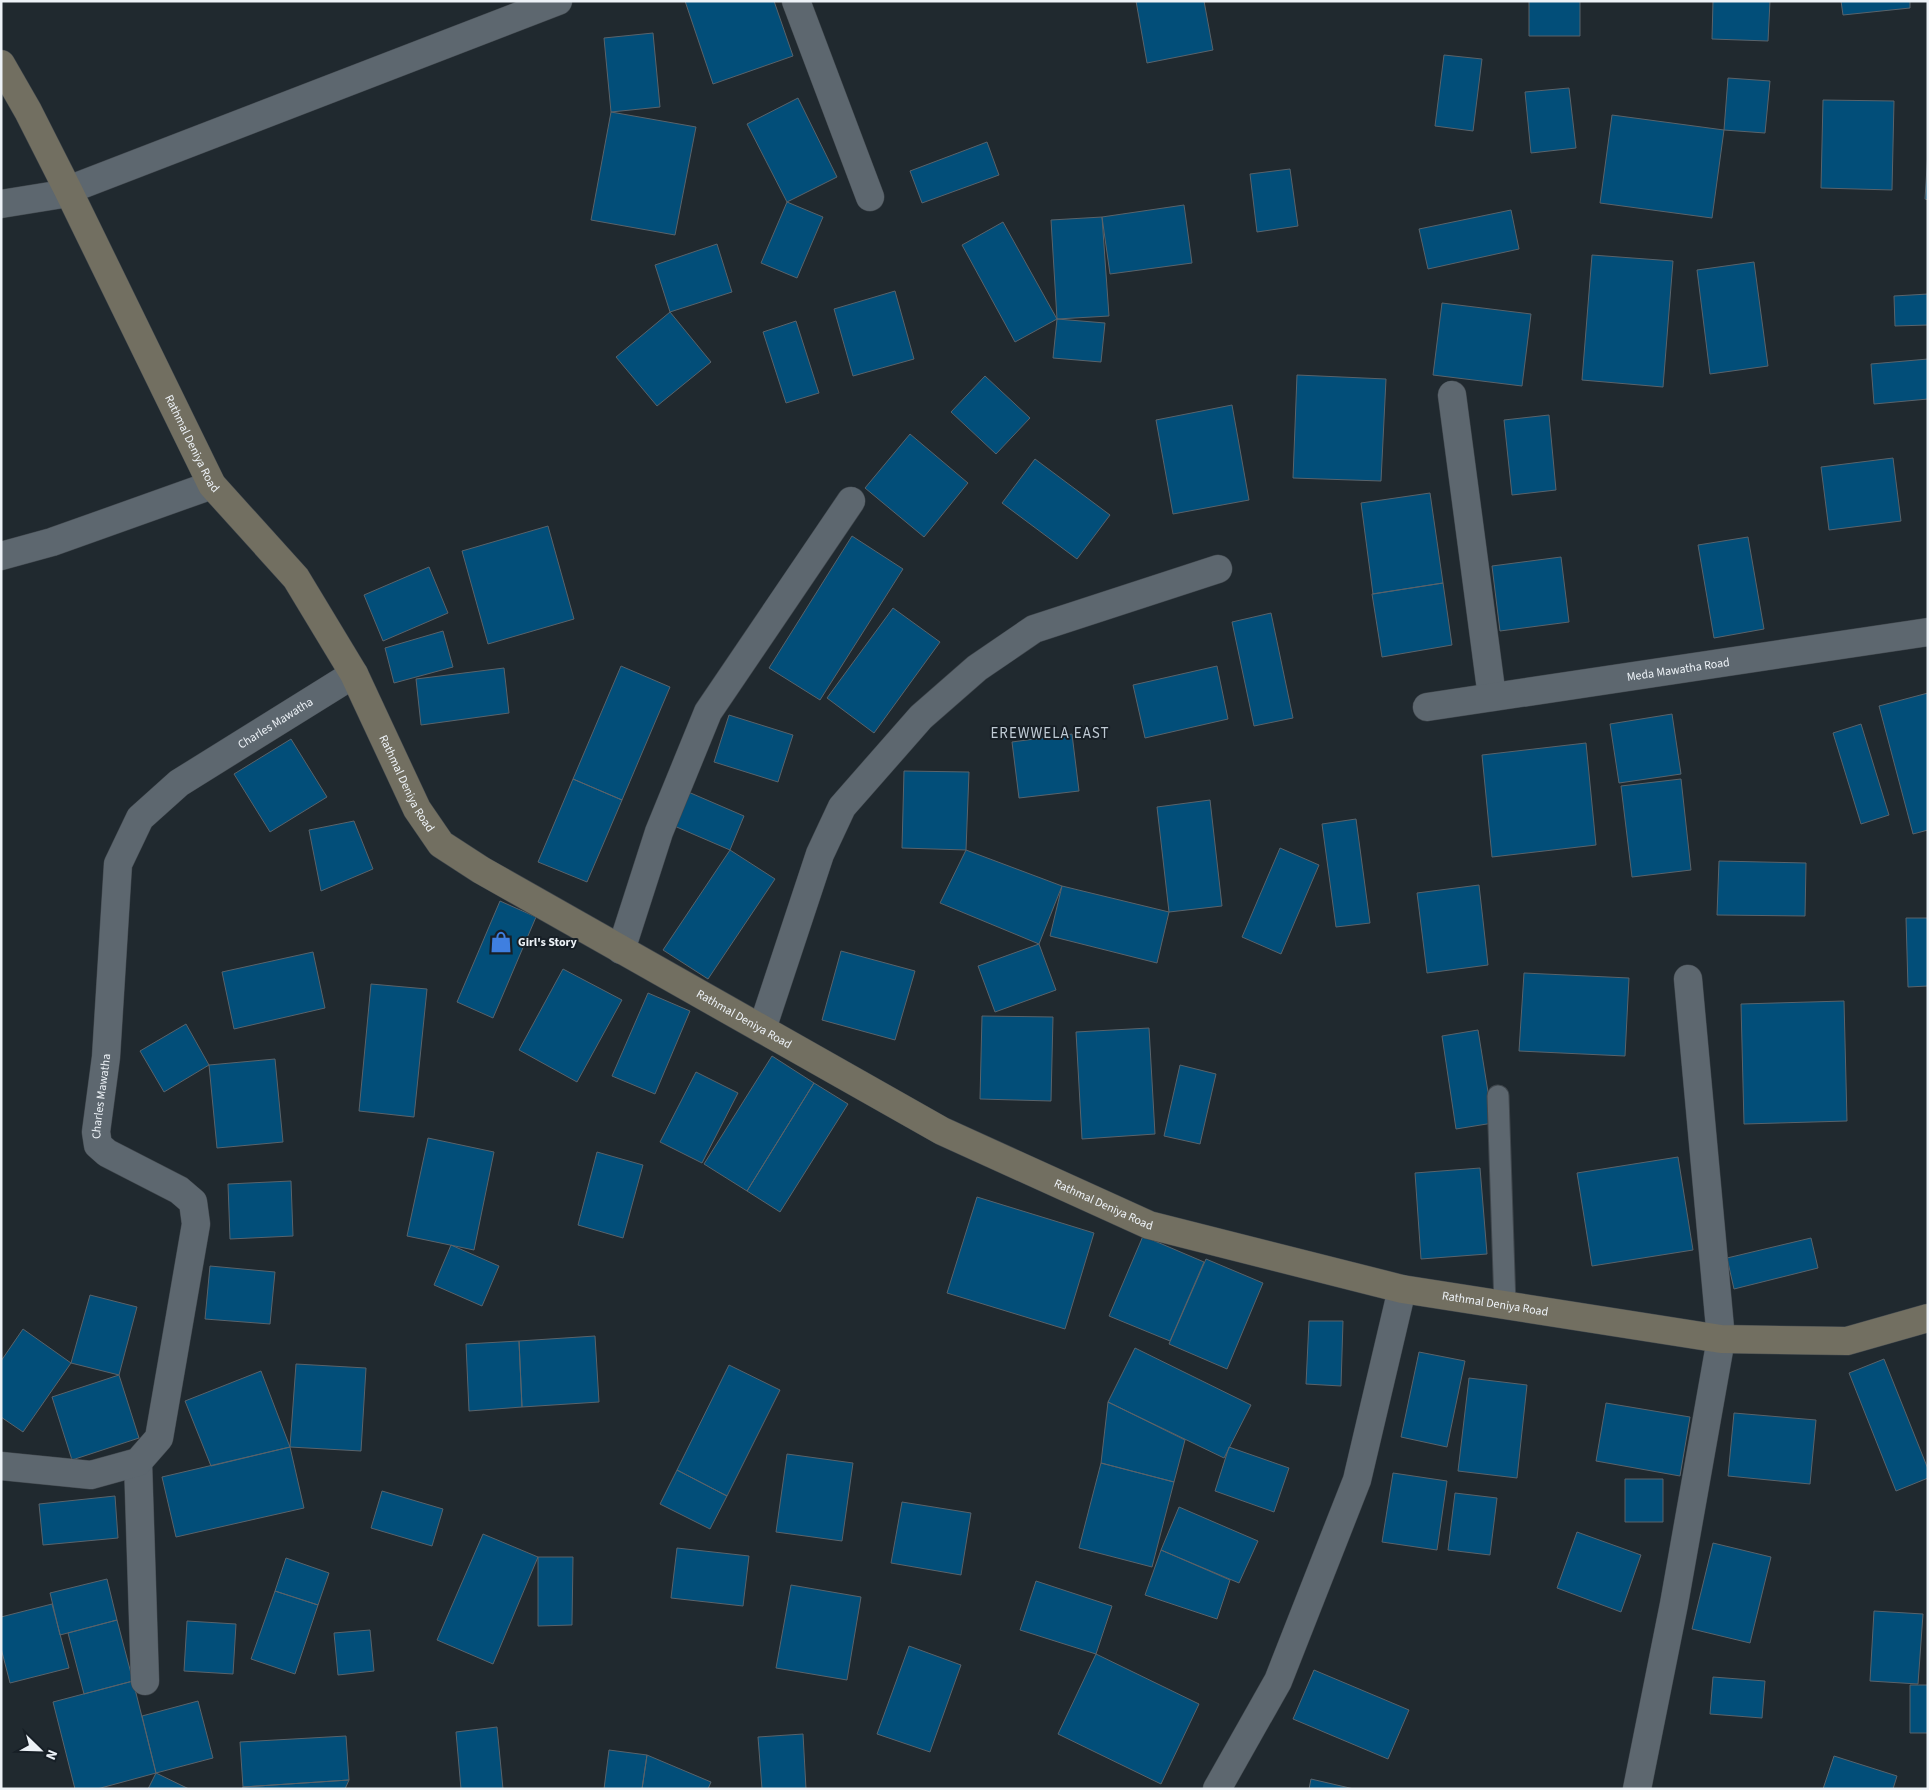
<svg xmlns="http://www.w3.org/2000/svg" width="1929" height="1790" font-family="'Source Sans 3',sans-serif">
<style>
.building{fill:#024e79;stroke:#59636b}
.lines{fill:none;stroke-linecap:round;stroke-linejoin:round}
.lane-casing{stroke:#40474d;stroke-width:23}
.street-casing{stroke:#40474d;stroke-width:29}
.secondary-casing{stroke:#40474d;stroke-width:29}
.lane{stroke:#5d676f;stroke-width:21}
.street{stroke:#5d676f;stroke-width:28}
.secondary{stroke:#726f61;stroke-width:28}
.labels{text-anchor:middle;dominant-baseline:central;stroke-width:4;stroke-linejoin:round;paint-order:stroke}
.street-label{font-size:12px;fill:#edf2f7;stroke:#171f26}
.poi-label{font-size:12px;font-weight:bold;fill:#edf2f7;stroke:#171f26;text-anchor:start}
.quarter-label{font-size:15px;letter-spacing:1px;fill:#bfcad4;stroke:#171f26}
</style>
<rect width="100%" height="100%" fill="#20292f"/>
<path class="building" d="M685 1H774L793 56 713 84Z
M1136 1H1204L1213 50 1147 63Z
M1529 1H1580V36H1529Z
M1713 1H1770L1768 41 1712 39Z
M1841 1H1910V8L1843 15Z
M653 33 660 107 611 112 604 38Z
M1444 55 1482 59 1473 131 1435 126Z
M1728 78 1770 81 1765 133 1724 130Z
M1569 88 1576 148 1531 153 1525 92Z
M798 98 837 177 787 202 747 124Z
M1823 100 1894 101 1892 190 1821 188Z
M611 112 696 127 675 235 591 220Z
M1612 115 1724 130 1712 218 1600 203Z
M987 142 999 175 922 203 910 171Z
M1928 151V200L1925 199Z
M1290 169 1298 226 1257 232 1250 174Z
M787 202 823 217 797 278 761 263Z
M1184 205 1192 263 1110 274 1102 217Z
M1511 210 1519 249 1428 269 1419 229Z
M1102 217 1109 316 1057 319 1051 220Z
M1003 222 1057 319 1015 342 962 245Z
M717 244 732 292 670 312 655 265Z
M1592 255 1673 261 1663 387 1582 380Z
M1754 262 1768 366 1710 374 1697 270Z
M895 291 914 359 853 376 834 309Z
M1928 294V325L1895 326 1894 296Z
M1442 303 1531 314 1522 386 1433 375Z
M670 312 711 362 657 406 616 357Z
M1057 319 1105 323 1101 362 1053 358Z
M796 321 819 393 786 403 763 332Z
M1928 359V399L1874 404 1871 364Z
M1297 375 1386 379 1381 481 1293 478Z
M985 376 1030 418 996 454 951 412Z
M1232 405 1249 500 1173 514 1156 420Z
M1549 415 1556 490 1512 495 1504 420Z
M910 434 968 483 924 537 865 488Z
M1893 458 1901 521 1829 530 1821 467Z
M1035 459 1110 515 1077 559 1002 503Z
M1430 493 1443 583 1373 594 1361 503Z
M548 526 574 619 488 644 462 551Z
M852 536 903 569 820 700 769 668Z
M1748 537 1764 629 1714 638 1698 545Z
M1561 557 1569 622 1500 631 1492 566Z
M429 567 448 613 383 641 364 595Z
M1443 583 1452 645 1382 657 1372 594Z
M893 608 940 642 874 733 827 698Z
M1271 613 1293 718 1254 726 1232 622Z
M443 631 453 667 394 683 385 648Z
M621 666 670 687 622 800 573 779Z
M1217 666 1228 719 1145 738 1133 685Z
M504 668 509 713 421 725 416 679Z
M1928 693V830L1913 834 1879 706Z
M1672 714 1681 774 1619 783 1610 724Z
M729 715 793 735 778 782 714 762Z
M1861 724 1889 815 1861 824 1833 733Z
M1072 734 1079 791 1019 798 1012 742Z
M291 739 327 797 270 832 234 774Z
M1586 743 1596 845 1492 857 1482 755Z
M904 771 969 772 966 850 902 848Z
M573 779 622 800 587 882 538 862Z
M1681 779 1691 870 1632 877 1621 786Z
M686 791 744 816 730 850 672 825Z
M1210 800 1222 906 1169 912 1157 807Z
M1356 819 1370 923 1336 927 1322 824Z
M354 821 373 869 321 891 309 830Z
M1280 848 1319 865 1281 954 1242 937Z
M730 850 775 879 708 979 663 950Z
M966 850 1062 886 1039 944 940 903Z
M1719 861 1806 863 1805 916 1717 915Z
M1479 885 1488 965 1427 973 1417 893Z
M1062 886 1169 912 1157 963 1050 936Z
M500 901 536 917 493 1018 457 1002Z
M1906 918H1928V986L1908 987Z
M1039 944 1056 990 995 1012 978 966Z
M841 951 915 971 895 1040 822 1020Z
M313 952 325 1008 234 1029 222 972Z
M563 969 622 1000 577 1082 519 1050Z
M1524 973 1629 978 1625 1056 1519 1051Z
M371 984 427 989 414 1117 359 1111Z
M648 993 690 1011 655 1094 612 1076Z
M1844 1001 1847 1121 1744 1124 1741 1004Z
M982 1016 1053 1017 1051 1101 980 1099Z
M186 1024 209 1065 164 1092 140 1051Z
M1149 1028 1155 1134 1082 1139 1076 1032Z
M1478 1030 1493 1123 1456 1129 1442 1036Z
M772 1056 814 1083 747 1191 704 1164Z
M275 1059 283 1142 217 1148 209 1065Z
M1180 1065 1216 1074 1200 1144 1164 1136Z
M696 1072 738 1093 702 1163 660 1142Z
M814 1083 848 1104 780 1212 747 1191Z
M428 1138 494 1152 474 1250 407 1236Z
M597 1152 643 1165 623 1238 578 1225Z
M1678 1157 1693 1250 1592 1266 1577 1173Z
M1480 1168 1487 1254 1421 1259 1415 1173Z
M291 1181 293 1236 230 1239 228 1184Z
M977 1197 1094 1233 1065 1329 947 1293Z
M1143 1236 1204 1262 1170 1341 1109 1316Z
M1811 1238 1818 1268 1734 1289 1727 1258Z
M451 1245 499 1266 482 1306 434 1285Z
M1206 1259 1263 1283 1227 1369 1169 1344Z
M210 1266 275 1272 270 1324 205 1319Z
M90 1295 137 1307 119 1375 71 1363Z
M1309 1321H1343L1341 1386 1306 1384Z
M23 1329 71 1363 23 1432 1 1417V1361Z
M595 1336 599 1402 522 1407 519 1341Z
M519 1341 522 1407 469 1411 466 1344Z
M1135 1348 1251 1405 1224 1458 1108 1402Z
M1419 1352 1465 1361 1447 1447 1401 1437Z
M1884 1359 1928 1469V1478L1896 1491 1849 1373Z
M296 1364 366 1368 361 1451 290 1447Z
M729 1365 780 1390 727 1496 677 1470Z
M261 1371 290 1447 211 1466 185 1401Z
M119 1375 139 1438 72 1460 52 1397Z
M1469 1378 1527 1385 1517 1478 1458 1471Z
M1108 1402 1185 1440 1174 1482 1101 1463Z
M1606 1403 1690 1417 1680 1476 1596 1461Z
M1734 1413 1816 1420 1810 1484 1728 1476Z
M290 1447 304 1508 176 1537 162 1477Z
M1229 1447 1289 1468 1274 1512 1215 1491Z
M787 1454 853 1463 842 1541 776 1532Z
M1101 1463 1174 1482 1152 1567 1079 1548Z
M677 1470 727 1496 710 1529 660 1504Z
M1393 1473 1447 1481 1437 1550 1382 1542Z
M1625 1479H1663V1522H1625Z
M382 1491 443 1509 432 1546 371 1528Z
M1455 1493 1497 1498 1490 1555 1448 1550Z
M115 1496 118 1538 43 1545 39 1504Z
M902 1502 971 1513 961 1575 891 1563Z
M1179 1507 1258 1541 1239 1583 1161 1550Z
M1577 1532 1641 1555 1621 1612 1557 1588Z
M483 1534 538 1557 493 1664 437 1640Z
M1713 1543 1771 1557 1750 1643 1692 1629Z
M677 1548 749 1556 743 1606 671 1598Z
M1161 1550 1230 1580 1217 1619 1145 1595Z
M538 1557H573L572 1625 538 1626Z
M286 1558 329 1573 318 1605 275 1591Z
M107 1579 117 1620 60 1635 50 1593Z
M1036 1581 1112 1606 1096 1654 1020 1630Z
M791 1585 861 1597 847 1680 776 1668Z
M275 1591 318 1605 295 1674 251 1659Z
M52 1604 69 1668 10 1683 1 1648V1617Z
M1874 1611 1923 1614 1918 1684 1870 1681Z
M117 1620 133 1681 84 1694 68 1633Z
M187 1621 236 1624 233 1674 184 1671Z
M370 1630 374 1671 338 1675 334 1633Z
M909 1646 961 1665 930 1752 877 1734Z
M1096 1654 1199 1704 1161 1784 1058 1734Z
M1314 1670 1409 1710 1388 1759 1293 1719Z
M1713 1677 1765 1681 1762 1718 1710 1714Z
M133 1681 156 1773 97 1789H75L53 1702Z
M1910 1685H1928V1733H1910Z
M198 1701 213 1758 156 1773 142 1716Z
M497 1727 503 1789H461L456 1732Z
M803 1734 806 1789H762L758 1737Z
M346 1736 349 1780 243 1787 240 1742Z
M609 1750 647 1755 642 1789H604Z
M647 1755 711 1782 708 1789H642Z
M1834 1756 1897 1776 1893 1789H1823Z
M156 1773 189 1789H148Z
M1311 1779 1354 1789H1309Z
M349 1780 345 1789H242L243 1787Z"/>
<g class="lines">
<g class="lane-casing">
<path id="lane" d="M1498 1096 1505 1305"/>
</g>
<g class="street-casing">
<g id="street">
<path d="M796 1 870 197"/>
<path d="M68 190 558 1"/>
<path d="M1 204 69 193"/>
<path d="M1452 395 1492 697"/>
<path d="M1 556 52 542 212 485"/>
<path id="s1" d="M1427 707 1928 632"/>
<path d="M621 950 659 832 708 712 851 501"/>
<path d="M762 1029 820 854 842 807 921 717 977 668 1034 629 1218 569"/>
<path d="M138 1462 145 1681"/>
<path id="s2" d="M1 1466 91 1475 138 1462 159 1438 196 1224 193 1202 179 1190 107 1153 98 1145 96 1132 106 1057 118 864 140 818 179 783 354 674"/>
<path d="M1217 1789 1278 1681 1357 1480 1402 1289"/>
<path d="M1637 1789 1674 1604 1721 1339 1688 979"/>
</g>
</g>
<g class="secondary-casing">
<g id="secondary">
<path id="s3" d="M1 64 28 111 68 190 212 485 296 578 354 674 417 809 441 844 481 870 942 1131 1149 1225 1402 1289 1721 1339 1847 1341 1928 1318"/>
</g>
</g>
<use href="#lane" class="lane"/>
<use href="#street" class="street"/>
<use href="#secondary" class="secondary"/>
</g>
<defs>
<g id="shop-bare" transform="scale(1.725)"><path d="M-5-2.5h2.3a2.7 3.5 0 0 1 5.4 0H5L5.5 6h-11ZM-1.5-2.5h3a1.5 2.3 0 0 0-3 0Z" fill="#3f7fe0" stroke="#171f26" stroke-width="2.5" paint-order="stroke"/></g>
</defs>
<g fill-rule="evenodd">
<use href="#shop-bare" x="501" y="942"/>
</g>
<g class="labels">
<g class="street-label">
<text stroke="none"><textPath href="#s3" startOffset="425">Rathmal Deniya Road</textPath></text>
<text stroke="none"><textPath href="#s1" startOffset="254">Meda Mawatha Road</textPath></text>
<text stroke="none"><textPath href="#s2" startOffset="1021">Charles Mawatha</textPath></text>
<text stroke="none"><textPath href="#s3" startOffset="830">Rathmal Deniya Road</textPath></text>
<text stroke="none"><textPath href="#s3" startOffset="1250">Rathmal Deniya Road</textPath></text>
<text stroke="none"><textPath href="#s2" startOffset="571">Charles Mawatha</textPath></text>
<text stroke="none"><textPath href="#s3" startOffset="1655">Rathmal Deniya Road</textPath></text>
<text stroke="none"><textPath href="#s3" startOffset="2060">Rathmal Deniya Road</textPath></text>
</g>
<g class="poi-label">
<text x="518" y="942">Girl's Story</text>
</g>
<g class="quarter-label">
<text x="1050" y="733">EREWWELA EAST</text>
</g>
</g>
<rect width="1929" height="1790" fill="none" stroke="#edf2f7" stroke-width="5"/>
<g transform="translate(40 1750) rotate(113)" stroke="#171f26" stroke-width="4" paint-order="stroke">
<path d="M0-4L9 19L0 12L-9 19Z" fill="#edf2f7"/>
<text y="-8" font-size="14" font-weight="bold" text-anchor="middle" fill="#edf2f7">N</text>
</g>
</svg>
